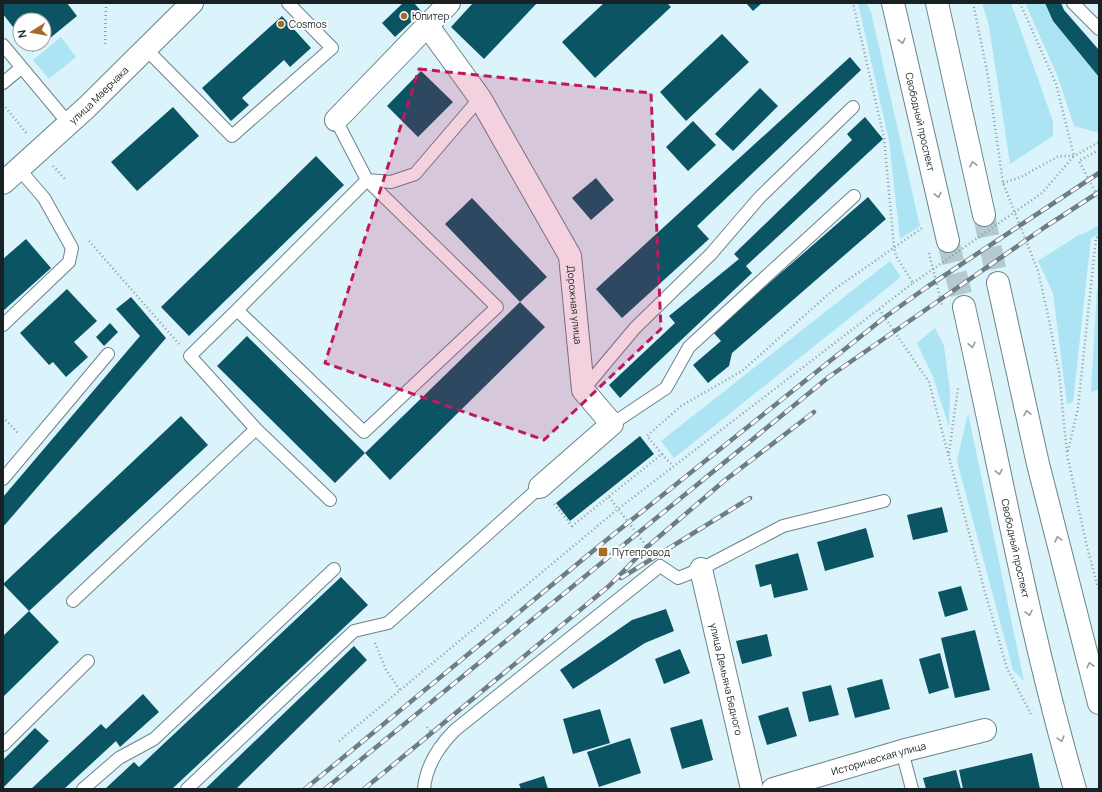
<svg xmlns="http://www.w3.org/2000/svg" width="1102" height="792" font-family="Manrope,sans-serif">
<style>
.green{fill:#ace4f4}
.building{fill:#0a5463}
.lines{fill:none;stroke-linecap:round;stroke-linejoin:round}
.secondary-tunnel{stroke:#b4cad0;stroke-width:22;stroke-dasharray:22 11;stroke-linecap:butt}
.lane-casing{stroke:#6c8389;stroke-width:14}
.street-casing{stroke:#6c8389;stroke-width:24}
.secondary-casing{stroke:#6c8389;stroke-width:24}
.primary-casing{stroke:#6c8389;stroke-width:24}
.path{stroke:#899ca1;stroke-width:2.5;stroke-dasharray:1 3;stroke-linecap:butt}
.lane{stroke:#fff;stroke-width:12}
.street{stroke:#fff;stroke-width:22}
.secondary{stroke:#fff;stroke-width:22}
.primary{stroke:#fff;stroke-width:22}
.rail-casing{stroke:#6d7d81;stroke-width:4.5}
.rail{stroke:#fff;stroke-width:3;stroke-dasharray:9;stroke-linecap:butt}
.path-bridge{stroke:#899ca1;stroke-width:2.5;stroke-dasharray:1 3;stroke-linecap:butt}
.oneway{stroke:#979c9c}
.marked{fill:#c2185b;fill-opacity:0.2;stroke:#c2185b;stroke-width:3;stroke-dasharray:8 5;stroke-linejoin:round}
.poi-dot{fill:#a36a28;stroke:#fff;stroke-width:1.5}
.labels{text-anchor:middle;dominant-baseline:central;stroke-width:4;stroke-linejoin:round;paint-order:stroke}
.poi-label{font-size:10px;fill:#182224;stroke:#fff;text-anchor:start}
.street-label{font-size:10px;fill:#182224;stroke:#fff}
</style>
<rect width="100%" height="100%" fill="#dbf4fb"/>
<path class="green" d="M858 3H866L871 12 920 226 900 239 889 141Z
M982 3H1011L1053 121V136L1010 164 989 26Z
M1025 3H1045L1053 21 1099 77V133L1074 126 1058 77Z
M61 37 76 57 49 79 33 60Z
M1099 225V234L1091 238 1073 402 1067 404 1053 293 1038 261 1080 234 1081 235Z
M890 261 901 277 674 458 661 441Z
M1097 289H1099V390L1091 392Z
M935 328 944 346 950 391 949 427 933 377 917 343Z
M968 413 1024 681 1013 670 957 461Z"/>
<path class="building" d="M3 3H67L77 16 44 43V20H20V36L3 14Z
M403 3H414L422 12 395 37 382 23Z
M473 3H537L484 59 451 27Z
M604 3H667L671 7 595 78 562 42Z
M746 3H762L753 11Z
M1045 3H1061L1064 10 1099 50V77L1053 21Z
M282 16 311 48 290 67 284 60 242 98 249 105 231 121 202 88Z
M722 34 749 62 686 121 660 92Z
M27 44H42L33 52Z
M850 57 861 70 697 226 709 239 622 318 596 289Z
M421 71 453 102 418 137 387 106Z
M760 88 778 106 733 151 715 134Z
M173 107 199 136 137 191 111 162Z
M865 117 883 139 746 266 752 273 620 398 609 385 675 323 669 316 739 259 734 254 852 140 847 134Z
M693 121 716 145 688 171 666 147Z
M316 156 344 185 189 336 161 307Z
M596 178 614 200 591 220 572 198Z
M868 197 886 219 732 353 729 366 708 383 693 365 721 341 713 332Z
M472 198 547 277 520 302 445 224Z
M26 239 51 268 3 311V259Z
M67 289 97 321 74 342 88 357 66 377 53 362 49 365 20 333Z
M131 297 166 338 3 527V497L140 336 116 309Z
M520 302 545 327 390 480 365 453Z
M110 323 118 332 104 346 96 337Z
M247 336 365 453 335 483 217 366Z
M181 416 208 445 29 611 3 584Z
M640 436 654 454 570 521 556 503Z
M942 507 948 532 913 540 907 515Z
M866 528 874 557 825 571 817 542Z
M798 553 808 590 774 598 771 584 760 587 755 565Z
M341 577 368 605 172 789H105L134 762 139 767Z
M961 586 968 610 945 617 938 592Z
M666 609 674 631 645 643 573 689 560 670 632 620Z
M29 611 59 642 3 697V636Z
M975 630 990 690 955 698 941 638Z
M767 634 772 656 742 664 736 641Z
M354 646 367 660 236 789H205Z
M680 649 690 673 664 684 655 659Z
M940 653 949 688 929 694 919 659Z
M882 679 890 709 855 718 847 688Z
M831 685 839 715 809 722 802 692Z
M143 694 159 712 120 747 116 741 64 789H31L101 724 106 729Z
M788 707 797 736 767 745 758 716Z
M600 709 610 743 573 754 563 719Z
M702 719 713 760 682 769 670 728Z
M35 728 49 741 3 788V760Z
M630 738 641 773 599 787 587 752Z
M1032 753 1040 789H963L959 770Z
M956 770 961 789H926L923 778Z
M544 776 548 789H521L519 784Z"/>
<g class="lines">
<path class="secondary-tunnel" d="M984 215 998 283
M948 241 964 307"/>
<g class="lane-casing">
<path id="lane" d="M1073 3 1099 29
M3 45 69 124
M145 48 232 136 332 48 288 3
M3 83 21 68
M237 310 367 180 391 182 415 174 480 98
M3 325 69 262 72 248 44 198 19 169
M583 390 635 328 711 254 760 197 853 107
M612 424 666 388 689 347 854 196
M256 429 330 500
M3 479 108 354
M73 601 256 429 190 356 237 310 364 432 497 307 367 180 336 120
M3 745 88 661
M902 751 912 789
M83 789 119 758 154 739 334 569
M187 789 354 631 388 623 540 487
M424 789C426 766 439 746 455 730L660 566 678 578 701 569 783 526 884 501"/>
</g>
<g class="street-casing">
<g id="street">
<path id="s1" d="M427 25 480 98 570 256 583 390 612 424 540 487"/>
<path d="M336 120 449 3"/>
<path id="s2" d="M701 569 752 789"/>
<path id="s3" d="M773 789 902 751 985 730"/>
</g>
</g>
<g class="secondary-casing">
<g id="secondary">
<path id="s4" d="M893 3 948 241"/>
<path d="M937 3 984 215"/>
<path d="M998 283 1038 464 1099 703"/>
<path id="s5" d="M964 307C1000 468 1029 630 1075 789"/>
</g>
</g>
<g class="primary-casing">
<g id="primary">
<path id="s6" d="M3 183 87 107 192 3"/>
</g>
</g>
<path class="path" d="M973 3 987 71 1003 183 1038 271 1048 315 1059 372 1067 454 1087 547 1099 591
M1020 3 1056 84 1074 156 1042 193
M105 44 106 3
M3 104 27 134
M1099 150 1079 161 1099 199
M53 166 65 179
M1003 183 1021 177 1059 156H1074L1099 142
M89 241 179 344
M929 253 942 305
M879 309 929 382 983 585 1007 668 1031 714
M3 417 19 434
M1068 451 1078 408 1096 238 1099 236
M949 453 958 388
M662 454 647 436 681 406 742 371 832 291 922 228
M609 497 651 552
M554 504 572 526 662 454 673 466
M375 643 386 670 400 690
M427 727 432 733
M339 741 618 509 913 283 896 256 894 247 884 138 853 3"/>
<use href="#lane" class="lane"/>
<use href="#street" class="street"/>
<use href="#secondary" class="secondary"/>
<use href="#primary" class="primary"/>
<g class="rail-casing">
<path id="rail" d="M621 578 750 498
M305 789 599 546 885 317 927 287 1099 173
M325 789 830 376 1045 227 1099 192
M364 789 609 586 647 547 724 481 814 412"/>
</g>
<use href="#rail" class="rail"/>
<path class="path-bridge" d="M913 283 1042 193"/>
</g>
<defs><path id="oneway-chevron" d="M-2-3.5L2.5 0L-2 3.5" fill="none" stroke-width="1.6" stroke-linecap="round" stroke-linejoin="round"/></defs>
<g class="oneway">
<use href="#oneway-chevron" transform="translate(902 41) rotate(77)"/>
<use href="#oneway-chevron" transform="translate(973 164) rotate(-102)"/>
<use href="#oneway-chevron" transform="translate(938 195) rotate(77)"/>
<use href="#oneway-chevron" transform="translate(972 345) rotate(77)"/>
<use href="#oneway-chevron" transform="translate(1027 413) rotate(-102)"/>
<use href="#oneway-chevron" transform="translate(999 472) rotate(78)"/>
<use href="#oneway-chevron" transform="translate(1058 539) rotate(-105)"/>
<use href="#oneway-chevron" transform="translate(1029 613) rotate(77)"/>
<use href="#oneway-chevron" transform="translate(1090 665) rotate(-103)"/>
<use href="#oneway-chevron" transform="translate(1061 739) rotate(74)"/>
</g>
<path class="marked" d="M419 69 651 93 661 329 544 440 325 363Z"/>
<g class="poi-dot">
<circle cx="404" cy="16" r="4"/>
<circle cx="281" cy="24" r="4"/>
<rect x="598" y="547" width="10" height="10" rx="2"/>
</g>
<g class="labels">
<g class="poi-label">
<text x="412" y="16">Юпитер</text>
<text x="289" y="24">Cosmos</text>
<text x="612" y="552">Путепровод</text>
</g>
<g class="street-label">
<text stroke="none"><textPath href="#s6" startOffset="130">улица Маерчака</textPath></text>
<text stroke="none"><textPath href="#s4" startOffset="122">Свободный проспект</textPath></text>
<text stroke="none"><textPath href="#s1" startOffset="321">Дорожная улица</textPath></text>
<text stroke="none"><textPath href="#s5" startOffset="247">Свободный проспект</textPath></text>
<text stroke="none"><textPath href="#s2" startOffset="113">улица Демьяна Бедного</textPath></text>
<text stroke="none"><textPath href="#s3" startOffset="110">Историческая улица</textPath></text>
</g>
</g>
<rect width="1102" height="792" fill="none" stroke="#182224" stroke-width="8"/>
<g transform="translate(32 32) rotate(259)"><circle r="19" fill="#ffffff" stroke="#a3a7a7"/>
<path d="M0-3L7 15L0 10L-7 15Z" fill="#a36a28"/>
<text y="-6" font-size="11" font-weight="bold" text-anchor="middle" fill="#182224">N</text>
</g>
</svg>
